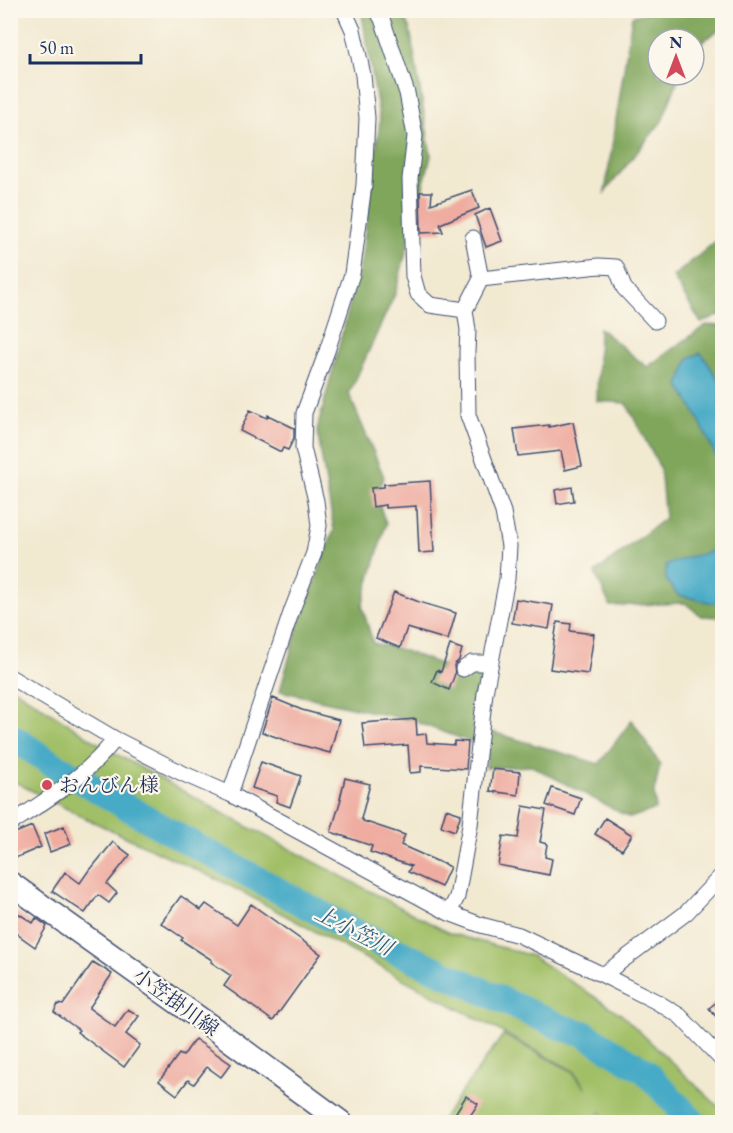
<svg xmlns="http://www.w3.org/2000/svg" width="733" height="1133" font-family="'EB Garamond','Noto Serif JP',serif">
<style>
.green{fill:#a1bf66;stroke:#5e7762;stroke-width:1.5}
.forest{fill:#80a65b;stroke:#4e6a5c;stroke-width:1.5}
.water{fill:#47aac6;stroke:#316c92;stroke-width:1.5}
.lines{fill:none;stroke-linecap:round;stroke-linejoin:round}
.river{stroke:#47aac6;stroke-width:27}
.building{fill:#efaca0}
.minor-casing{stroke:#3b4b6f;stroke-width:17}
.secondary-casing{stroke:#3b4b6f;stroke-width:25}
.minor{stroke:#fff;stroke-width:15}
.secondary{stroke:#fff;stroke-width:22}
.poi-dot{fill:#d1495b;stroke:#fbf7ec;stroke-width:2}
.labels{text-anchor:middle;dominant-baseline:central;stroke-width:4.5;stroke-linejoin:round;paint-order:stroke}
.poi-label{font-size:20px;fill:#1b2f5e;stroke:#fbf7ec;text-anchor:start}
.street-label{font-size:20px;fill:#1b2f5e;stroke:#fbf7ec}
.water-label{font-size:21px;font-style:italic;fill:#2a5a82;stroke:#fbf7ec}
</style>
<rect width="100%" height="100%" fill="#fbf7ec"/>
<filter id="ink" filterUnits="userSpaceOnUse"><feTurbulence type="fractalNoise" baseFrequency=".0167" numOctaves="2"/><feDisplacementMap in="SourceGraphic" scale="12" xChannelSelector="R" yChannelSelector="G"/><feConvolveMatrix kernelMatrix="1 2 1 2 8 2 1 2 1" color-interpolation-filters="sRGB"/></filter>
<filter id="wash" filterUnits="userSpaceOnUse"><feTurbulence type="fractalNoise" baseFrequency=".008" numOctaves="4" result="noise"/><feDisplacementMap in="SourceGraphic" scale="24" xChannelSelector="R" yChannelSelector="G"/><feGaussianBlur stdDeviation="1.35" result="paint"/><feColorMatrix in="noise" values="0 0 0 0 0 0 0 0 0 0 0 0 0 0 0 0 0 1.4 0 .05"/><feComposite in="paint" operator="in"/></filter>
<g filter="url(#wash)">
<rect width="100%" height="100%" fill="#f2e9d1"/>
<path class="green" d="M10 686 107 749 237 821 449 933 532 956 621 1014 722 1110V1122H608L601 1112 592 1122H440L503 1035 572 1071 586 1089 574 1071 225 883 83 817 11 780Z"/>
<path class="forest" d="M359 11H401L410 29 431 156 395 294 349 394 384 477 376 494 386 524 362 606 373 643 402 650 456 670 488 659 474 743 413 721 280 691 297 629 334 530 317 430 361 262 380 121 362 15Z
M652 11H722V27L694 48V39H658V75H680L662 121 605 192 632 16Z
M722 236V314L701 323 673 277Z
M706 325 722 326V617L701 616 685 603 610 606 595 573 665 518 660 468 626 403 597 401 599 328 647 367Z
M632 720 660 765 654 793 656 809 630 818 532 766 486 768 489 731 599 764Z"/>
<path class="water" d="M701 353 721 383 719 406 722 409V469L698 418 679 385 689 358Z
M722 534V603H713L678 595 666 580V565L685 558 718 550Z"/>
<g class="lines">
<path class="river" d="M10 736 53 764 172 833 355 932 563 1028 583 1033 645 1071 693 1122"/>
</g>
<g id="blocks">
<path class="building" d="M472 190 479 208 440 224 443 232 421 233 420 192H432L431 204Z
M490 208 502 241 486 247 475 215Z
M250 410 267 418 268 415 294 428V438L288 450 283 448 281 452 240 431Z
M573 422 582 466 565 470 561 451 518 456 514 429 549 425V427Z
M430 481 434 552 419 553 417 510H416V506L385 508V505L373 507 371 488 384 487V484Z
M572 487 574 501 557 504 555 490Z
M394 592 419 602 456 613 448 640 407 628 400 648 376 638Z
M516 599 553 605 549 629 512 623Z
M557 622 571 624 570 631 594 634 588 674 550 669Z
M450 645 462 649 459 660 454 665 455 674 449 690 432 682 437 670 441 672Z
M273 698 302 710 339 720 330 753 290 742 262 732Z
M416 719 417 735 426 734 427 743 454 745V741L468 742 466 769 421 766V772L410 773 408 745 365 748 362 723Z
M261 762 301 776 290 807 276 802 277 796 252 788Z
M493 769 520 772 518 795 490 791Z
M345 778 370 784 361 819 363 820V821L405 835 401 845 450 867 441 887 408 872 411 866 370 852 372 846 331 832 341 799H340Z
M552 788 581 798 575 815 546 805Z
M523 806 546 810 540 842 547 844 545 857 552 859 549 875 498 865 503 836 518 838Z
M446 809 461 814 455 831 441 826Z
M605 818 632 835 622 850 595 834Z
M32 826 41 847 15 858 10 849V835Z
M64 826 71 844 50 852 44 834Z
M113 842 130 855 107 884 117 893 109 903 98 895 85 913 52 891 65 872 80 883 89 870H90Z
M181 896 201 910 206 904 237 925 251 904 321 954 273 1021 224 986 231 976 211 962 212 960 181 940 183 938 161 923Z
M10 908 33 923 36 918 47 926 35 947 10 929Z
M93 962 112 974 89 1008 115 1027 128 1009 139 1016 126 1034 140 1045 124 1067 77 1032 79 1030 54 1012 58 1004 63 1005Z
M723 997V1025L709 1008Z
M195 1039 231 1064 221 1077 207 1067 194 1084 188 1080 177 1095 159 1081 179 1054 183 1056Z
M466 1096 478 1104 466 1122H461L453 1117Z"/>
</g>
</g>
<g filter="url(#ink)">
<use href="#blocks" fill-opacity="0" stroke="#3b4b6f" stroke-width="1.5"/>
<g class="lines">
<g class="minor-casing">
<path id="minor" d="M377 10 382 19 407 93 415 136 410 179 413 276 418 294 430 305 465 310 468 330 467 352 468 415 503 512 509 546 507 579 485 693 470 825 457 897 449 913
M481 279 599 266 616 267 624 288 655 321
M465 310 481 279 473 238
M463 669 472 663H491
M10 677 115 739 184 774 230 794 449 913 481 925 519 935 603 975 657 1002 680 1016 722 1060
M230 794 292 610 314 553 319 526 316 501 303 448 304 413 327 351 352 274 364 185 367 118 363 75 353 30 344 10
M10 824C48 799 88 775 115 739
M603 975 686 913 722 875"/>
</g>
<g class="secondary-casing">
<path id="secondary" d="M10 883 209 1025 341 1122"/>
</g>
<use href="#minor" class="minor"/>
<use href="#secondary" class="secondary"/>
</g>
</g>
<circle class="poi-dot" cx="47" cy="785" r="6"/>
<g class="labels">
<g class="poi-label">
<text x="59" y="785">おんびん様</text>
</g>
<g class="street-label">
<text transform="translate(176 1002) rotate(36)">小笠掛川線</text>
</g>
<g class="water-label">
<text transform="translate(354 930) rotate(27)">上小笠川</text>
</g>
</g>
<rect width="733" height="1133" fill="none" stroke="#fbf7ec" stroke-width="36"/>
<g transform="translate(676 57)"><circle r="28" fill="#fbf7ec" stroke="#a1a7b3" stroke-width="1.5"/>
<path d="M0-4.5L10 22L0 15L-10 22Z" fill="#d1495b"/>
<text y="-9" font-size="16" font-weight="bold" text-anchor="middle" fill="#1b2f5e">N</text>
</g>
<path d="M30 54v9h111v-9" fill="none" stroke="#1b2f5e" stroke-width="3"/>
<text x="39" y="54" font-size="18" fill="#1b2f5e" stroke="#fbf7ec" stroke-width="4.5" paint-order="stroke">50 m</text>
</svg>
